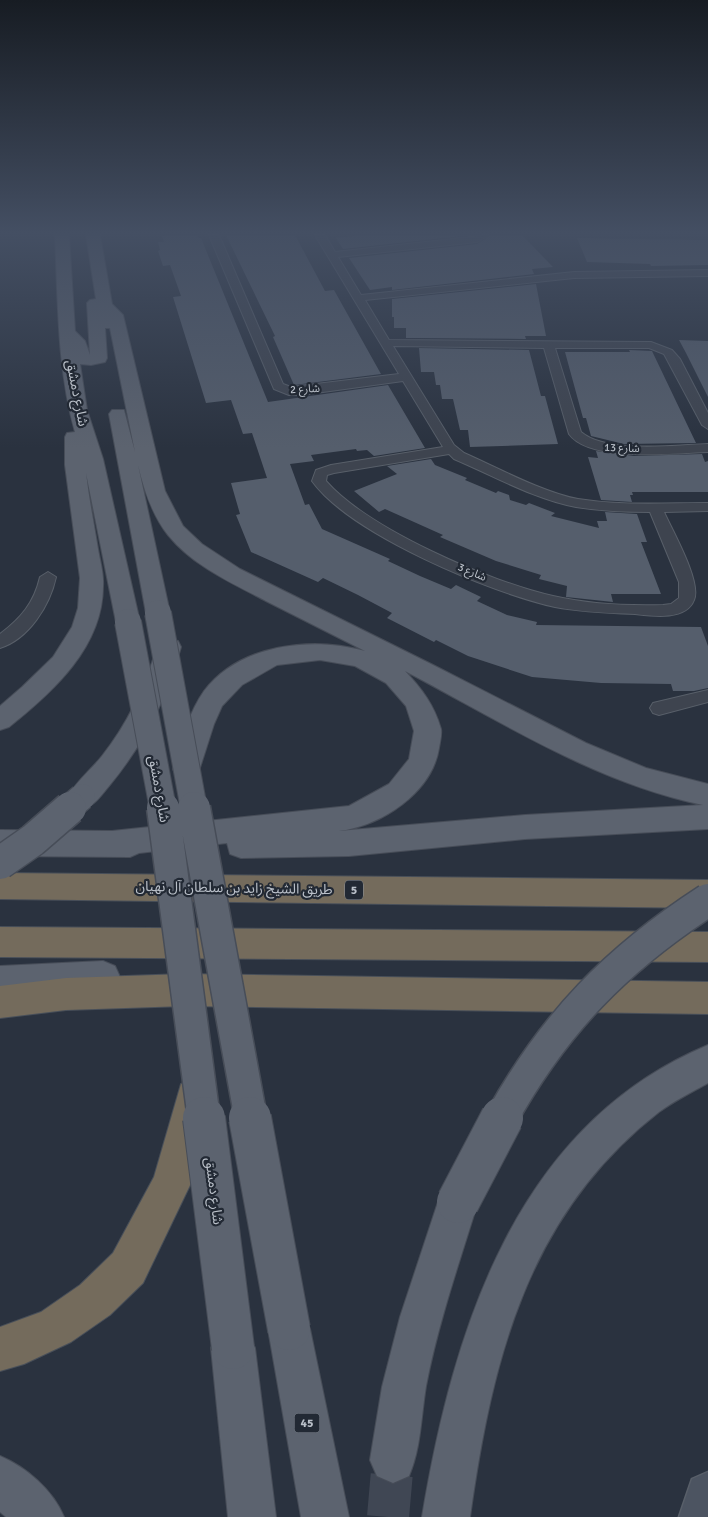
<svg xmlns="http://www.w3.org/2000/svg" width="708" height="1517" font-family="Signika,'Noto Sans Arabic',sans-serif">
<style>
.building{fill:#555e6c}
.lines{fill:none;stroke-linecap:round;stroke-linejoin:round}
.primary-tunnel{stroke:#404754;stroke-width:42;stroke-dasharray:42 21;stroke-linecap:butt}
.street-casing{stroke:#585f69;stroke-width:2}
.secondary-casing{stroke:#585f69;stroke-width:3}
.primary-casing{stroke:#474d58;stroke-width:2}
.highway-casing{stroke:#484f59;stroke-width:2}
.street{fill:#3e444f;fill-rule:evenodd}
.secondary{fill:#4c5461;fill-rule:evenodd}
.primary{fill:#5c636f;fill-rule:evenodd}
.highway{fill:#746b5c;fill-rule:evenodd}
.primary-bridge-far2-casing{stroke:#474d58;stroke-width:28;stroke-linecap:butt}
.primary-bridge-far1-casing{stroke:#474d58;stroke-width:35;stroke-linecap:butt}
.primary-bridge-casing{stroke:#474d58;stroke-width:44;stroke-linecap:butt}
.primary-bridge-far2{stroke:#5c636f;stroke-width:26}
.primary-bridge-far1{stroke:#5c636f;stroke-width:32}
.primary-bridge{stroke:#5c636f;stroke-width:42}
.labels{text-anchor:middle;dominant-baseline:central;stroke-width:4.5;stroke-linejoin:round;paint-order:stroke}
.far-street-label{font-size:11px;fill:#bac0c9;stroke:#222934}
.shield{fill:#222934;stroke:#8c939c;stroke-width:1}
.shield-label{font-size:12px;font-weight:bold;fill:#bac0c9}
.street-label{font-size:14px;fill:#bac0c9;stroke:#222934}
</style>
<rect width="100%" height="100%" fill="#2a323f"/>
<path class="building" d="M197 235 199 238H201L268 402 388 385 425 448 374 456 367 450 357 451 356 449 311 455 314 461 290 464 305 505 309 504 322 529 390 559 388 561 420 576 451 589 456 585 481 597 477 601 507 615 537 622 536 625 701 627 708 646V688L694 691H673L671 684 601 683 532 677 468 656 436 640 434 642 387 618 392 613 358 595 323 578 318 582 251 552 236 515 240 514 231 483 267 478 252 433 243 434 231 400 206 403 173 297 181 296 170 265 163 266 158 251 160 250 158 242H164L162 236Z
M226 235H295L325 291 334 290 381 374 294 385 273 337 275 336Z
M362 235H471L343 249 336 238Z
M491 235H522L553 267 532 269 534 274 392 290V287L370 290 349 258 477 244Z
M577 238 708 240V265L651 266 650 264 587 262Z
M536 284 546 336H525L526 339 418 338H406V328H394V317H392V299Z
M679 340 708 341V397L686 353Z
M419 348 529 350 541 396H545L558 444 470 447 468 430H460L453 399H442L440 385H436L434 372H421Z
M629 350 652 351 696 443 624 444 591 436 586 418H583L565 352H630Z
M596 451 634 456 702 454 705 462 708 461V492H632L633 495H630L632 502 601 500 588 457 598 458Z
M431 459 435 465 467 478 465 480 496 493 498 491 509 495 510 500 526 505 529 503 555 513 551 516 599 528 597 521H607L605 512 637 514 647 542H641L661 594H611L613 602 566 597 567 586 539 579 541 575 496 561 440 537 443 535 385 509 379 512 354 491 397 474 387 466Z"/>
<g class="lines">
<path class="primary-tunnel" d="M388 1517 393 1460"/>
<g class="street-casing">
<path id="street" d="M209 235H219L283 384 291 387 399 374 315 235H325L335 252 489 235 477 242 338 257 361 295 574 272 708 270V276L574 278 365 300 389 340 651 342 672 350 680 359 708 413V429L702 425 664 354 649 348H555L581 432C607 454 675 445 708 444V452C675 453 590 463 569 434L544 348 393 346 454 445 464 453C496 467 544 493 578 499 621 506 665 503 708 503V511L664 512C672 530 702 582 694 600 686 621 652 616 635 614 608 613 581 612 555 607 491 593 350 534 312 481L316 470 331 465 443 447 403 381 301 395H289L274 389ZM449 454 454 459C492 475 536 500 576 507 601 511 625 512 650 512L679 582V598L671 604 663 605C627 606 588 604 553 596 490 582 368 529 326 481L327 475 334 473Z
M48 572 56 577C50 605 29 639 0 648V634C21 618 34 603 40 577Z
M708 690V702L659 715 653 713 650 708 653 703Z"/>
</g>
<g class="secondary-casing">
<path id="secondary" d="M708 1472V1517H679L692 1479Z"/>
</g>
<g class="primary-casing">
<path id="primary" d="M55 235H69L75 331 85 341 90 355 87 303 90 300 96 299 86 235H100L112 304 123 315 165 491 183 526 202 544 240 569 433 665 586 743 646 768 708 784V829L525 839 349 856 241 858 230 854 227 843 139 853 130 857 0 856V830L112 831 349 806 389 784 409 759 414 731 406 706 386 683 355 666 320 660 277 665 242 685 222 706 214 724 197 777 187 780 177 777 173 769C181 742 188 714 204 691 240 644 312 636 365 651 332 634 299 618 266 601 232 583 193 566 168 535 152 515 144 490 138 465L170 613 166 619 158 621 150 619 146 613 109 414 112 410H124L135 452 110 328H105L107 358 105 362 91 365 80 364 87 410 103 459 140 622 136 628 128 630 120 628 116 622 86 473C89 499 94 524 98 549 100 561 104 574 103 586 103 647 53 692 9 727L0 730V706L22 687 53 657 72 627 78 608 80 578 65 465V437L67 433 75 432C57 369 58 300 55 235ZM405 671C502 722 594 782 703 805L525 815 339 831C381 826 432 793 439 748 440 742 442 735 441 729 434 705 422 689 405 671Z
M169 639 178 641 181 647C167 699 143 745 109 786 102 794 94 807 83 808 80 808 75 806 72 805L68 797C76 781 91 770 102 756 128 723 145 687 157 647L160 641Z
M103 961 115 966 120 977 115 988 103 993 0 998V966Z
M708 1045V1083C692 1092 674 1101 659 1112 527 1215 492 1360 470 1517H422C453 1330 516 1125 708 1045Z
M458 1182 472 1188 478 1202C459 1263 438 1324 426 1386 421 1417 421 1448 409 1476L393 1483 377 1476 370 1460 382 1387 400 1317 438 1202 444 1188Z
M289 1308 304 1314 310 1329 349 1517H301L268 1329 274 1314Z
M233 1326 248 1333 255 1348 276 1517H228L211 1348 218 1333Z
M0 1456C26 1467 53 1490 64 1517H6L0 1512Z"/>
</g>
<g class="highway-casing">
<path id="highway" d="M0 873 708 880V908L0 899Z
M0 927 708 932V962L0 957Z
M185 974 708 982V1014L185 1006 66 1010 0 1018V986L66 978Z
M194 1079 207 1084 212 1097 191 1183 143 1283 110 1315 71 1342 24 1364 0 1371V1327L41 1312 80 1285 113 1253 154 1177 181 1084Z"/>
</g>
<use href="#street" class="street"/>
<use href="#secondary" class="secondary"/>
<use href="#primary" class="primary"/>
<use href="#highway" class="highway"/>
<g class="primary-bridge-far2-casing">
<path id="primary-bridge-far2" d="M158 613 194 809
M128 622 163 809
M68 809 82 797"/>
</g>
<g class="primary-bridge-far1-casing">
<path id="primary-bridge-far1" d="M163 808 204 1119
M194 808 251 1119
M0 863 33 840 70 808
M501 1119C554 1023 617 959 708 900"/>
</g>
<g class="primary-bridge-casing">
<path id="primary-bridge" d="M204 1118 233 1348
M250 1118 289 1329
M458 1202 502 1118"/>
</g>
<use href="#primary-bridge-far2" class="primary-bridge-far2"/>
<use href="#primary-bridge-far1" class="primary-bridge-far1"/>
<use href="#primary-bridge" class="primary-bridge"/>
</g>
<linearGradient id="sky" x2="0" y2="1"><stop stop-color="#171c23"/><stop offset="0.52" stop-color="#444f63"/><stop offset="1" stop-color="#444f63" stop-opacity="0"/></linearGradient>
<rect width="708" height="448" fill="url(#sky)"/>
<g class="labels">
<g class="far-street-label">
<text transform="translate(305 389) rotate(-3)">شارع 2</text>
<text transform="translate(622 448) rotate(2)">شارع 13</text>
<text transform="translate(472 572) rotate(23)">شارع 3</text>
</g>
<g class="shield">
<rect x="345" y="880.5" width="18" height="19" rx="4"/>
<rect x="294.5" y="1413.5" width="25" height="19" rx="4"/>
</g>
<g class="shield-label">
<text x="354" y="890">5</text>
<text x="307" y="1423">45</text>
</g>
<g class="street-label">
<text transform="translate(77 393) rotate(79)">شارع دمشق</text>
<text transform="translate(159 789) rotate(80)">شارع دمشق</text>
<text transform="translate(234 888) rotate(1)">طريق الشيخ زايد بن سلطان آل نهيان</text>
<text transform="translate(214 1191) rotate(83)">شارع دمشق</text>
</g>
</g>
</svg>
